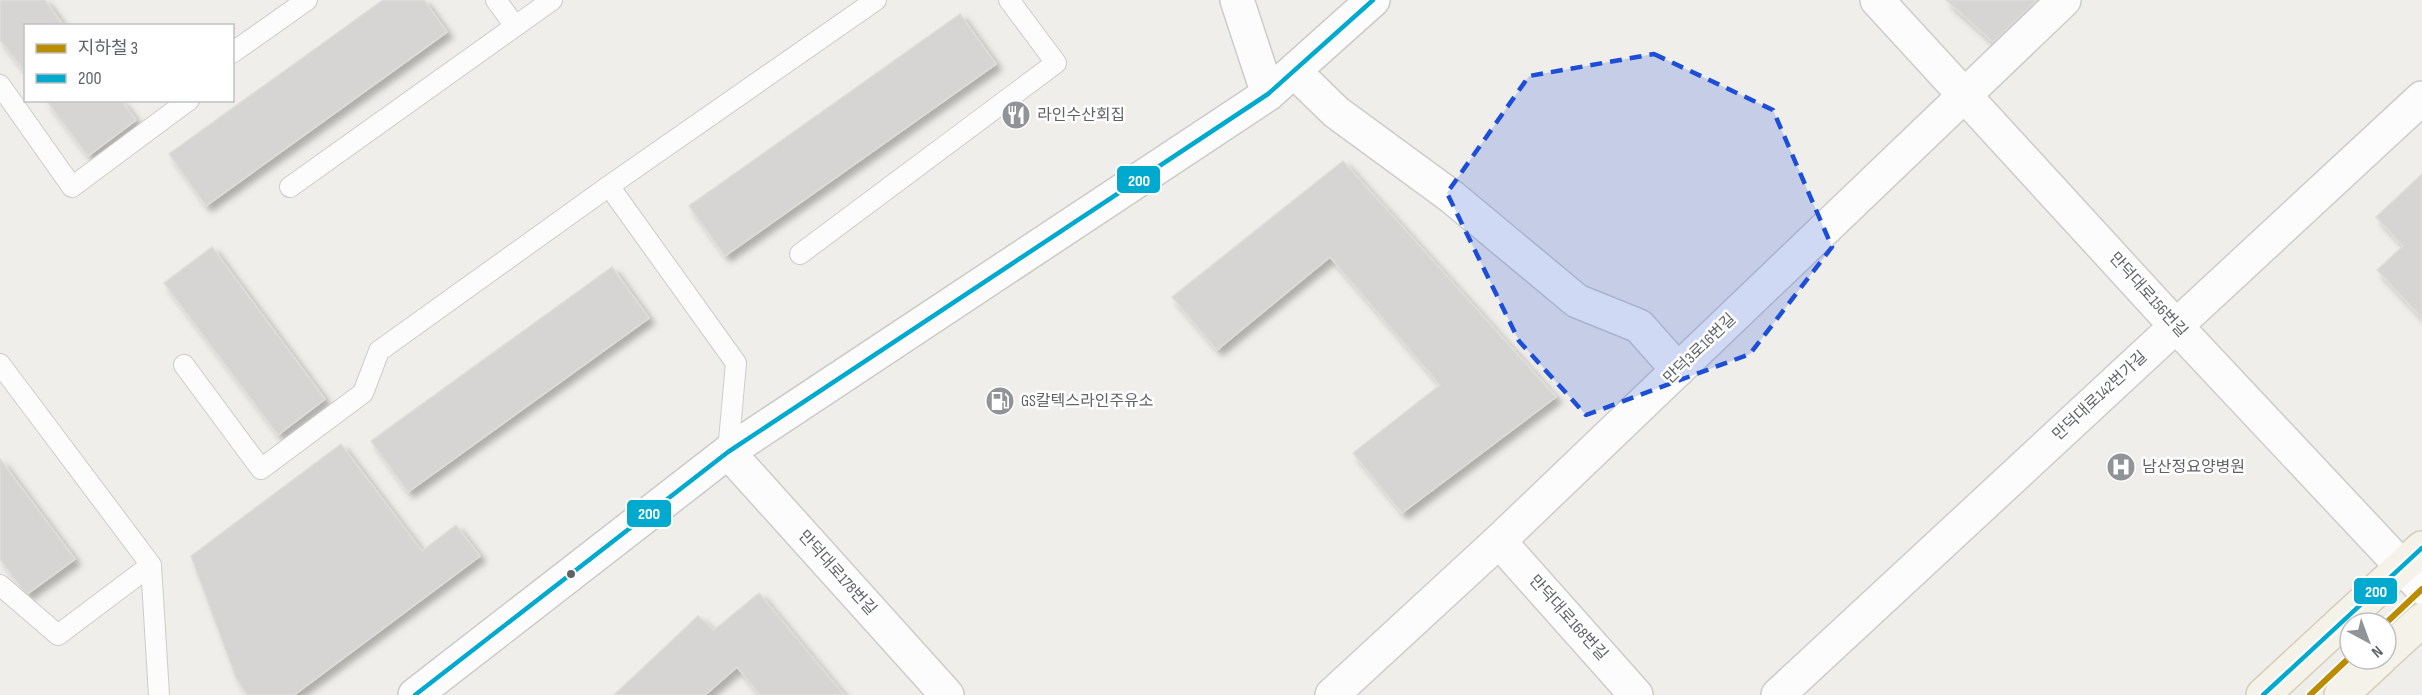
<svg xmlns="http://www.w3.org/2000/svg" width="2422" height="695" font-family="'Sofia Sans Condensed','Noto Sans KR',sans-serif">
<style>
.building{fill:#d6d5d3;stroke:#deddd9;stroke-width:1.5;filter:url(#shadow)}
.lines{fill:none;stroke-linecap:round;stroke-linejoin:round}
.lane-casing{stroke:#cbcccc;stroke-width:22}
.street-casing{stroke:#cbcccc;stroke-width:36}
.secondary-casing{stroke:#cacacb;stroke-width:36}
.primary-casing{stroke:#d7ceb8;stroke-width:36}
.lane{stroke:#fdfcfc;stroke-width:20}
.street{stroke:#fdfcfc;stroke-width:33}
.secondary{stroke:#fdfcfc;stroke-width:33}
.primary{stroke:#f4f2e9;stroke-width:33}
.bus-1-casing{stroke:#fff;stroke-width:9}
.bus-1{stroke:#00a9ce;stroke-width:4.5}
.metro-1-casing{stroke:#fff;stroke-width:10}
.metro-1{stroke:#bb8c00;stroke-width:6}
.marked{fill:#1d4ed8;fill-opacity:0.2;stroke:#1d4ed8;stroke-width:4.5;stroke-dasharray:12 8;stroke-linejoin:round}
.bus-dot{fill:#5f6368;stroke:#fff;stroke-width:2}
.labels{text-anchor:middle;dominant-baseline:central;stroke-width:5;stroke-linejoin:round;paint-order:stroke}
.poi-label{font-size:16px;fill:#5f6368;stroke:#fff;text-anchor:start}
.street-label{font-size:16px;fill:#5f6368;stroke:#fff}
.line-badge{stroke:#fff;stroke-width:2}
.badge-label{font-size:16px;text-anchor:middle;font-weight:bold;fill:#fff}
</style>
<defs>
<filter id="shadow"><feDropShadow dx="5.5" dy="5.5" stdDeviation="3" flood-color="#0004"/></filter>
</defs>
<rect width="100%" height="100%" fill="#efeeea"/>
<path class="building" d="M0 0H45L64 26H26V73L0 40Z
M383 0H424L447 32 206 206 169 154Z
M1946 0H2037L1993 42Z
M960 14 996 64 725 256 689 206Z
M46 100H121L136 120 88 156Z
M1343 161 1556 397 1402 513 1353 453 1440 385 1330 257 1217 350 1172 297Z
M2422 174V318L2377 270 2403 246 2376 217Z
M212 247 325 399 278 435 164 283Z
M612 267 649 318 408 492 371 441Z
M341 444 422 551 456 525 480 556 294 695H247L236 678 191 556Z
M0 459 75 559 26 595 0 559Z
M759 593 844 695H760L737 667 705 695H614L698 616 714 630Z"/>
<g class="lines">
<g class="lane-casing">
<path id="lane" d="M496 0 515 26
M232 53 307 0
M0 85 72 187 189 100
M609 186 876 0
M290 187 552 0
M800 254 1056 63 1009 0
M0 364 151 565 159 695
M184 365 261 469 363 393 379 351 609 186 736 363 728 452
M0 585 58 635 151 565"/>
</g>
<g class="street-casing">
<path id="street" d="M1237 0 1268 94
M1877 0 2176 326 2422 588
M1294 71 1336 112 1452 197 1577 301 1639 326 1678 370
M728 452 947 695
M1499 541 1636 695
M1332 695 1499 541 2064 0
M1778 695 2422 98"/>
</g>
<g class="secondary-casing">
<path id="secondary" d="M415 695 728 452 1268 94 1373 0"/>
</g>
<g class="primary-casing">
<path id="primary" d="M2386 653 2422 620
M2263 695 2422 548
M2341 695 2380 659"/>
</g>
<use href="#lane" class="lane"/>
<use href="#street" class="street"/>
<use href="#secondary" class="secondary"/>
<use href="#primary" class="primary"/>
<g class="bus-1-casing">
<path id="bus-1" d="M415 695 728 452 1268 94 1373 0
M2263 695 2422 548"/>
</g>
<use href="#bus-1" class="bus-1"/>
<g class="metro-1-casing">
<path id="metro-1" d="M2386 623 2422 589
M2310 695 2350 657"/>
</g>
<use href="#metro-1" class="metro-1"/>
</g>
<path class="marked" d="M1654 54 1773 110 1832 247 1750 354 1586 415 1519 341 1447 193 1529 76Z"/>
<defs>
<g id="restaurant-disc" transform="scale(1.5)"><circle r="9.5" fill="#919496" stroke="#fff"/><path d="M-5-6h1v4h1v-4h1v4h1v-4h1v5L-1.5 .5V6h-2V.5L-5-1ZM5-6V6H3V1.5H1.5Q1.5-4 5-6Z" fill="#fff"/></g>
<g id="fuel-disc" transform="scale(1.5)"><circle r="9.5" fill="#919496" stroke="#fff"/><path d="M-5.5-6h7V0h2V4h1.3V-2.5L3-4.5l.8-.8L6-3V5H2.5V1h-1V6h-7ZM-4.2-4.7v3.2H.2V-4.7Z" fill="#fff"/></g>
<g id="hospital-disc" transform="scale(1.5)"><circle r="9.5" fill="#919496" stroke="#fff"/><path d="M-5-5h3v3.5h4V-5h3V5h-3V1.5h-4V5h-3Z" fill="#fff"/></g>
</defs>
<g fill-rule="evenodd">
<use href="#restaurant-disc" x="1016" y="115"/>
<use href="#fuel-disc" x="1000" y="401"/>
<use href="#hospital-disc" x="2121" y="467"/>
</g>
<circle class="bus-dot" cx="571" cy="574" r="5"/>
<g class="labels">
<g class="poi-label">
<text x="1037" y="115">라인수산회집</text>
<text x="1021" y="401">GS칼텍스라인주유소</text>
<text x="2142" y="467">남산정요양병원</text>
</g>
<g class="street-label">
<text transform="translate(2148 295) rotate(48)">만덕대로156번길</text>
<text transform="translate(1700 349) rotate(-44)">만덕3로16번길</text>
<text transform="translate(2100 396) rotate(-43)">만덕대로142번가길</text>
<text transform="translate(837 573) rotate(48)">만덕대로178번길</text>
<text transform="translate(1568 618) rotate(48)">만덕대로168번길</text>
</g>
</g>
<g class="line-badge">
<rect x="1116" y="165" width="45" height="29" rx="6" fill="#00a9ce"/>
<rect x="626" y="499" width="46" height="29" rx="6" fill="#00a9ce"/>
<rect x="2353" y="577" width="45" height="28" rx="6" fill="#00a9ce"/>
</g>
<g class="badge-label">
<text x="1139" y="186">200</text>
<text x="649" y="519">200</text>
<text x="2376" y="597">200</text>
</g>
<rect x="24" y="24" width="210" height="78" fill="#ffffff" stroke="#bfc1c3" stroke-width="1.5"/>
<rect x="36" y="44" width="30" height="9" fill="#bb8c00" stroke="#bfc1c3" stroke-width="1.5"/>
<text x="78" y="54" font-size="18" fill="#5f6368">지하철 3</text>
<rect x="36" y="74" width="30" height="9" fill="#00a9ce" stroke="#bfc1c3" stroke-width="1.5"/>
<text x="78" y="84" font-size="18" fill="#5f6368">200</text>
<g transform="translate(2368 641) rotate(139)"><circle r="28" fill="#ffffff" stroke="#bfc1c3" stroke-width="1.5"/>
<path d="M0-4.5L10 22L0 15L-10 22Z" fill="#919496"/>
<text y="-9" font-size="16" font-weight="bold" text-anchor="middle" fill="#5f6368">N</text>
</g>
</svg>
